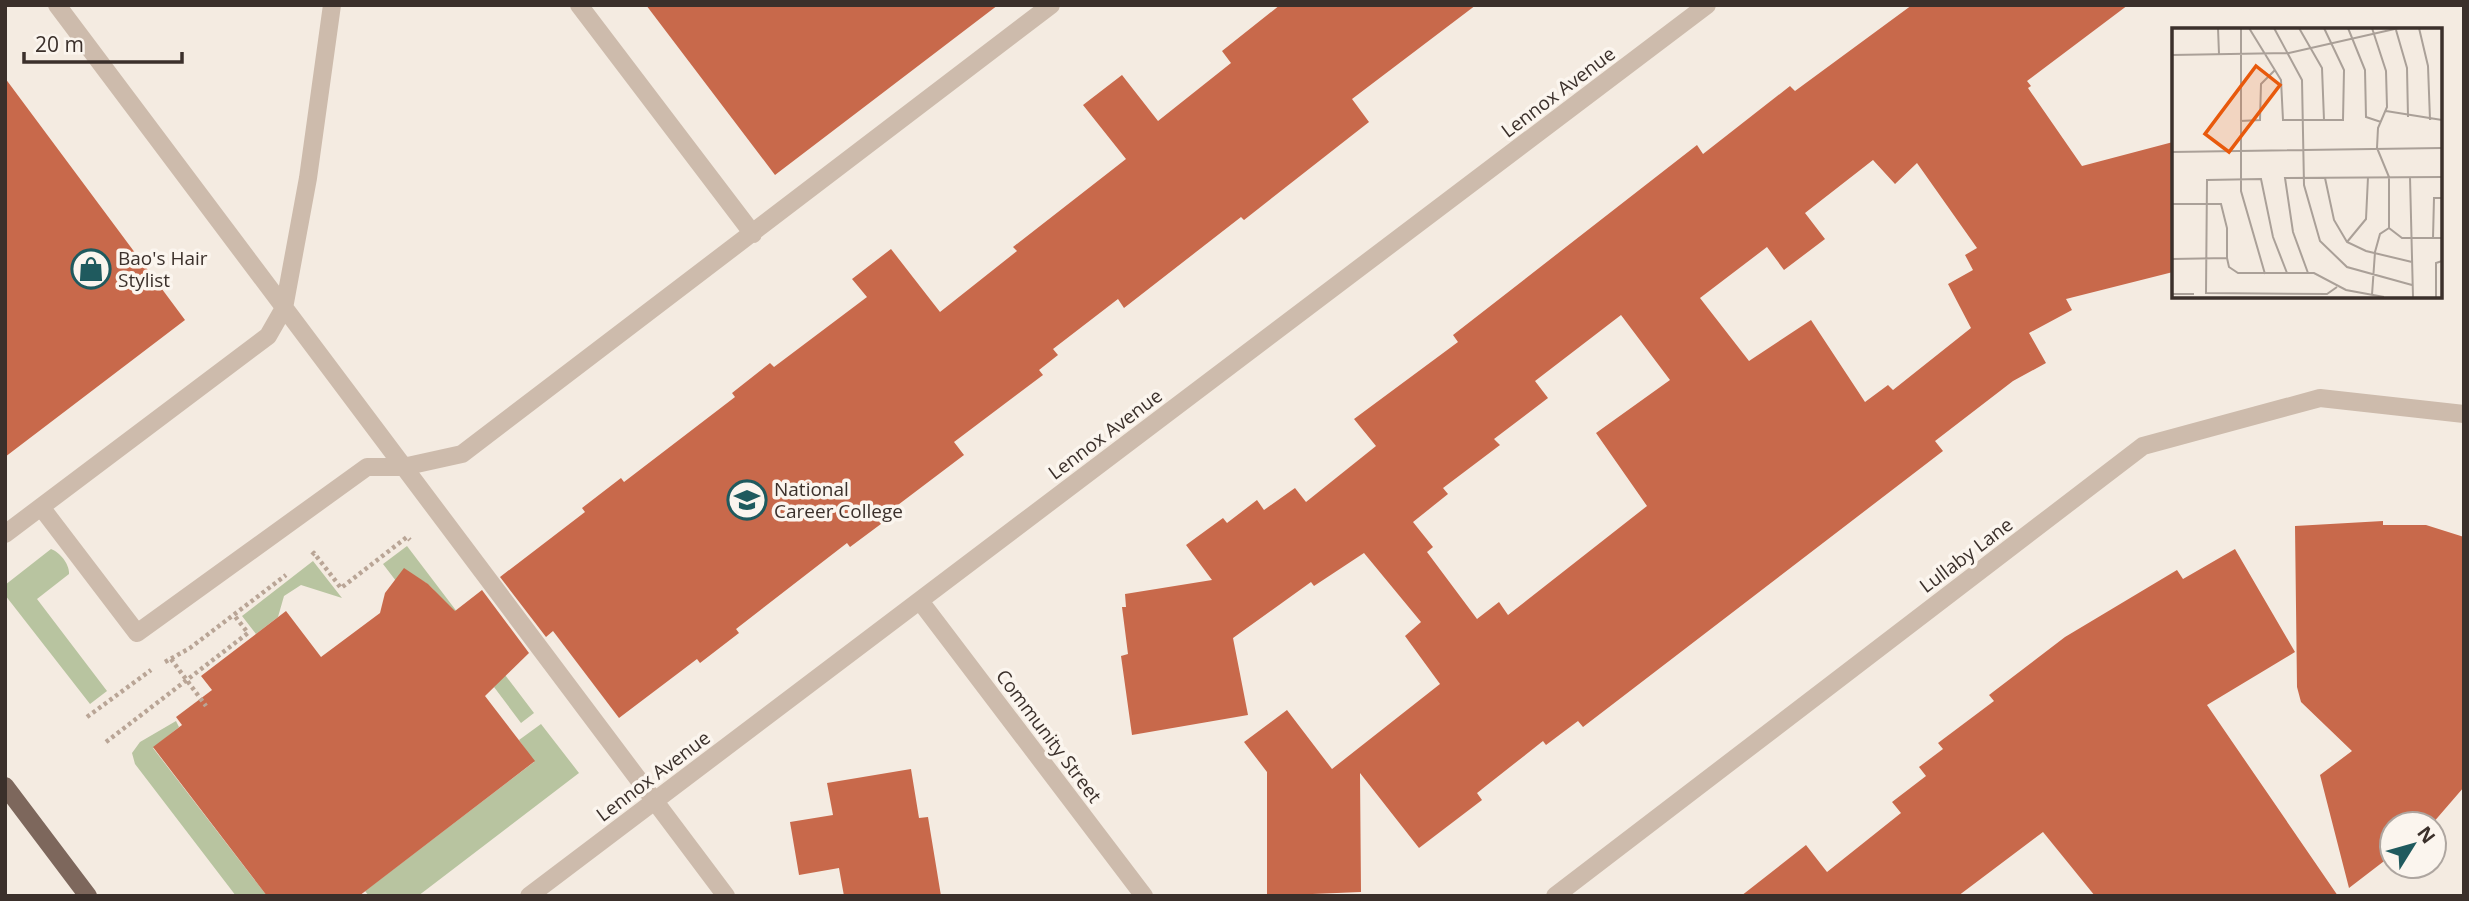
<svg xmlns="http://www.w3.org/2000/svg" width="2469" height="901" font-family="'Open Sans',sans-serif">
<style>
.green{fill:#b8c4a0}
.building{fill:#c8694b;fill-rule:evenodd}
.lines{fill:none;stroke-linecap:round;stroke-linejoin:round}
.path{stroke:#b9a596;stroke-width:4.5;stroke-dasharray:3.5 3.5;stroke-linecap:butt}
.lane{stroke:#cdbbac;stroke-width:18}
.street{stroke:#cdbbac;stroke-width:18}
.primary{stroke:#7d675c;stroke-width:18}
.labels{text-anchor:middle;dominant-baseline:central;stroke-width:7;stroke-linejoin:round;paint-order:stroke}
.street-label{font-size:19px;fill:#3b302b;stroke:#fbf5ee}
.poi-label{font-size:19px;fill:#3b302b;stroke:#fbf5ee;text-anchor:start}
.inset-road{fill:none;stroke:#aaa098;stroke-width:2}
.view{fill:#e8590c;fill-opacity:0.15;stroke:#e8590c;stroke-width:3.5}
.inset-edge{fill:none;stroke:#3b302b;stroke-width:3.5}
</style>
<rect width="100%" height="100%" fill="#f4ebe1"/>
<path class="green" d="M407 546 534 713 521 723 494 687 498 682 433 589C422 577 411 576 396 581L383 564Z
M51 549C60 552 70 565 69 574L37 599 107 691 90 704 5 595V585Z
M313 561 342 598 301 585 284 596 278 617 256 634 242 616Z
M176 721 179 727 153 748 267 896H236L135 764 132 753 140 742Z
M541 724 579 773 418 896H369L365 891 534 762 519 740Z"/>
<path class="building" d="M646 5H998L775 175Z
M1280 5H1476L1352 99 1369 122 1244 220 1241 217 1124 308 1118 299 1053 349 1058 355 1039 370 1043 375 954 442 964 455 886 514 889 518 850 547 847 543 736 629 739 633 700 663 697 659 619 718 553 631 546 637 500 577 585 512 582 508 621 478 624 482 735 397 732 393 770 363 774 367 867 297 852 279 891 249 940 312 1017 251 1013 247 1126 159 1083 105 1122 75 1158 121 1231 63 1222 51Z
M1912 5H2128L2027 81 2031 86 2028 88 2082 166 2173 142V272L2066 299 2072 310 2029 333 2046 363 2013 381 1935 441 1943 451 1583 727 1578 721 1546 745 1543 741 1477 793 1482 800 1419 848 1360 773 1361 892 1267 896V772L1244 742 1287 710 1332 769 1440 684 1405 636 1421 622 1364 553 1314 586 1311 582 1233 638 1248 715 1132 735 1121 656 1128 654 1122 607H1126L1125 594 1212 580 1186 545 1223 518 1227 523 1257 500 1264 510 1295 488 1306 502 1376 446 1354 419 1458 342 1453 335 1697 145 1703 154 1790 86 1795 91ZM1873 160 1895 184 1917 163 1977 248 1965 255 1973 270 1948 284 1971 328 1893 390 1888 385 1865 402 1811 320 1749 361 1700 298 1767 247 1784 270 1825 239 1805 213ZM1621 315 1670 380 1596 433 1647 506 1508 615 1499 602 1477 619 1427 552 1433 547 1413 522 1448 494 1443 488 1500 445 1494 439 1548 398 1535 381Z
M5 78 185 320 5 457Z
M2383 521V525H2426L2464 537V787L2432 824H2392V855L2349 888 2320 775 2352 751 2301 702 2297 687 2295 526Z
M2235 549 2295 652 2207 705 2338 896H2095L2043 832 1958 896H1741L1806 845 1827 872 1901 813 1892 802 1926 776 1919 767 1943 749 1938 743 1994 701 1989 695 2065 637 2177 570 2183 579Z
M404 568 428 584 455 611 482 590 529 653 485 696 535 761 359 896H267L153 747 182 725 176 717 212 690 201 676 286 611 321 657 380 613 385 593Z
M911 769 919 818 928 817 941 896H844L839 868 799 875 790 822 833 815 827 783Z"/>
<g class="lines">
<path class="path" d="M312 555 314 553 341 588 407 537 410 540
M171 659 206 706
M165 662 190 648 286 575
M87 717 151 670
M106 742 248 633 234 615"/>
<path class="lane" d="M57 5 726 896
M579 5 753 234
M41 507 137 633 367 467H403L462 454 1051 5
M5 534 268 336 284 308 308 178 332 5"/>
<path class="street" d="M920 601 1144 896
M529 896 1707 5
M1555 896 2143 446 2320 398 2464 414"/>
<path class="primary" d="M5 786 88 896"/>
</g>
<defs>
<g id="shop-ring" transform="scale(2.0125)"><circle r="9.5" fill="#fbf5ee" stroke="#1f5a5e" stroke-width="1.5"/><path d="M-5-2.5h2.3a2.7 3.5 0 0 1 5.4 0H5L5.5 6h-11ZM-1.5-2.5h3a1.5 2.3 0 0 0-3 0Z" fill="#1f5a5e"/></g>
<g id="school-ring" transform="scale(2.0125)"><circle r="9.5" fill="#fbf5ee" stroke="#1f5a5e" stroke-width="1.5"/><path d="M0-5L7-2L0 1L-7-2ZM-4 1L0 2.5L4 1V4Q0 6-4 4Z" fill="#1f5a5e"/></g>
</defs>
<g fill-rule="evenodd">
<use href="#shop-ring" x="91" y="269"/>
<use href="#school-ring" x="747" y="500"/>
</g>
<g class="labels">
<g class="street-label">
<text transform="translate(1558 92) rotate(-37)">Lennox Avenue</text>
<text transform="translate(1105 434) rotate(-37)">Lennox Avenue</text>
<text transform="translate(1966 555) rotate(-37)">Lullaby Lane</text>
<text transform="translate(1049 736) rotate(53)">Community Street</text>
<text transform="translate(653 776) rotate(-37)">Lennox Avenue</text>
</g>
<g class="poi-label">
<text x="118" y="258">Bao's Hair<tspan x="118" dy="22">Stylist</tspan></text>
<text x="774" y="489">National<tspan x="774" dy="22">Career College</tspan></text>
</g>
</g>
<g transform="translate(2172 28)">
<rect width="270" height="270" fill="#f4ebe1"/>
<path class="inset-road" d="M46 0 47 26M69 0V163L93 246M77 0 109 52 111 92H171L172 42 152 0M102 0 130 52 132 157 148 213 175 239 240 257M127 0 150 40 152 92M176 0 193 42 194 89 209 94M200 0 214 43 215 79 206 100 205 120 217 149V200L230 210H270M247 0 256 38 258 92M224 2 235 40 236 89M0 27 117 25 227 0M0 42V125M214 83 270 92M68 93 88 92 89 56 103 42M0 124 270 120M238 149 241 269M153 150 162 192 175 214 194 223 240 234M0 176H49L55 200V230M261 210 262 170H270M175 214 194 191 196 149M0 231 55 230 57 239 66 245H142L174 262 212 269M115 245 101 209 89 151 35 152 34 265 155 266 165 259M136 245 121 204 113 150 270 149M0 266H22M200 267 203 224 208 206 217 200M264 269V235L270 233"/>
<path class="view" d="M84 38 108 57 57 124 33 106Z"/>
<rect width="270" height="270" class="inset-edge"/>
</g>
<rect width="2469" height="901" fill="none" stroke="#3b302b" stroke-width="14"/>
<g transform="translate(2413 845) rotate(53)"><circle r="33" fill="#fbf5ee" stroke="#aea6a0" stroke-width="2"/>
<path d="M0-5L12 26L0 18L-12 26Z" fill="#1f5a5e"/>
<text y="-10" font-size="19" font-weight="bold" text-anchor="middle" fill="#3b302b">N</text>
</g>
<path d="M24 52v10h158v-10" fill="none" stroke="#3b302b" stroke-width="3.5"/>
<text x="35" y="52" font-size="21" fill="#3b302b" stroke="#fbf5ee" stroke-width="5" paint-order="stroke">20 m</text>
</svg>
